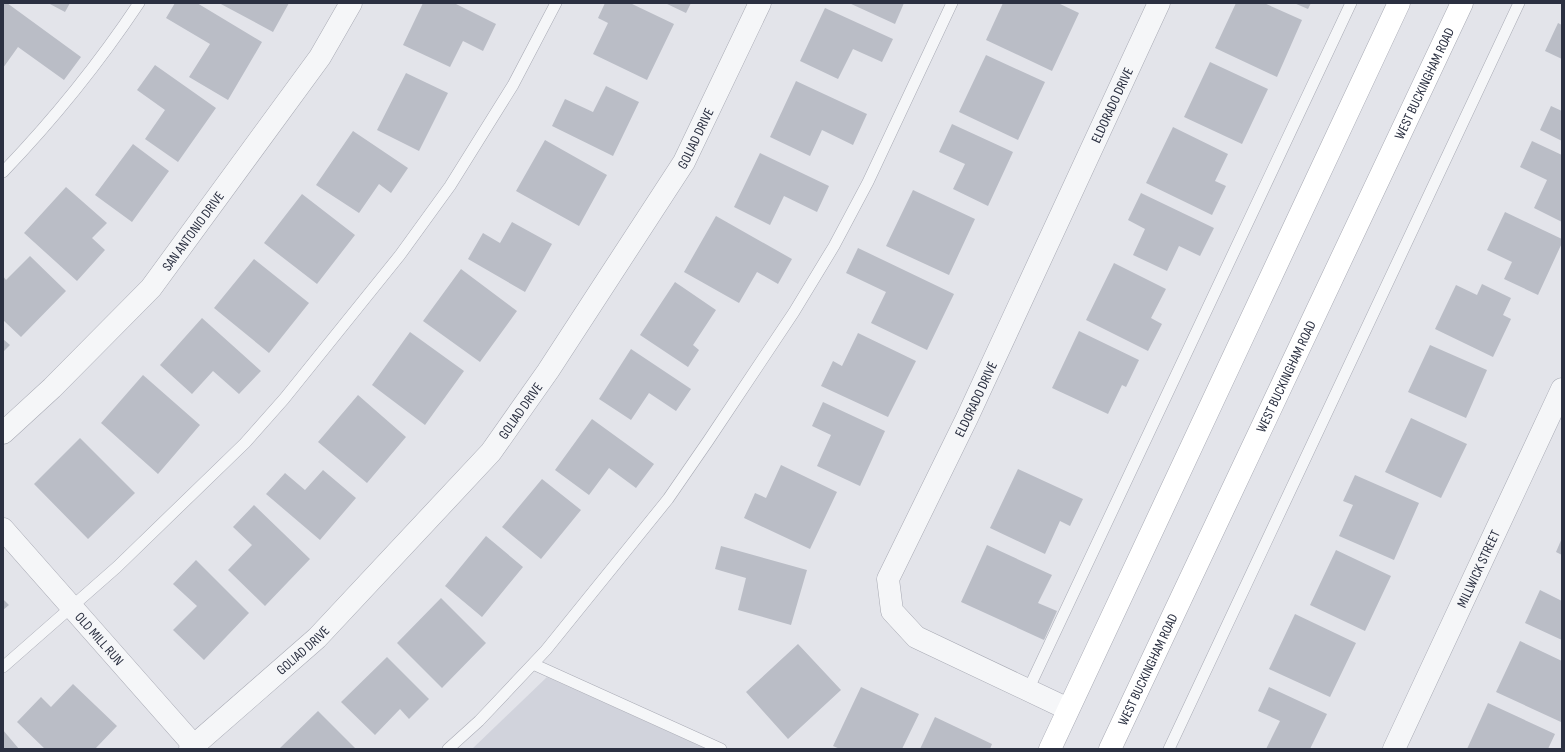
<svg xmlns="http://www.w3.org/2000/svg" width="1565" height="752" font-family="'Sofia Sans Condensed',sans-serif">
<style>
.built{fill:#d1d3dc}
.building{fill:#babdc6}
.lines{fill:none;stroke-linecap:round;stroke-linejoin:round}
.service-casing{stroke:#a8aab4;stroke-width:12}
.minor-casing{stroke:#a8aab4;stroke-width:23}
.tertiary-casing{stroke:#a8aab4;stroke-width:23}
.secondary-casing{stroke:#a8aab4;stroke-width:23}
.service{stroke:#f5f6f8;stroke-width:11}
.minor{stroke:#f5f6f8;stroke-width:22}
.tertiary{stroke:#f5f6f8;stroke-width:22}
.secondary{stroke:#fff;stroke-width:22}
.labels{text-anchor:middle;dominant-baseline:central;stroke-width:4;stroke-linejoin:round;paint-order:stroke}
.street-label{font-size:14px;fill:#2b3041;stroke:#f2f3f7}
</style>
<rect width="100%" height="100%" fill="#e3e4ea"/>
<path class="built" d="M547 677 707 749H472Z"/>
<path class="building" d="M3 3H7L81 57 64 80 18 47 3 68Z
M48 3H70L65 12Z
M175 3H197L262 42 228 100 189 77 210 44 166 18Z
M219 3H289L273 32Z
M423 3H454L496 24 483 51 463 41 450 67 403 45Z
M605 3H630L674 24 647 80 593 54 608 23 598 18Z
M665 3H691L686 13Z
M849 3H904L895 24Z
M1003 3H1058L1079 13 1052 71 986 40Z
M1236 3H1264L1302 20 1277 77 1215 48Z
M1294 3H1311L1308 9Z
M825 8 893 39 882 62 853 49 838 79 800 61Z
M1558 23 1562 25V59L1545 51Z
M986 55 1045 82 1018 140 959 112Z
M1210 62 1268 89 1242 144 1184 117Z
M155 65 216 108 178 162 145 139 165 110 137 90Z
M406 73 448 93 419 151 377 130Z
M796 81 867 114 853 145 822 130 810 156 770 137Z
M606 86 639 102 613 156 552 126 565 99 593 112Z
M1551 106 1562 111V141L1540 130Z
M952 124 1013 152 988 206 953 189 965 164 939 152Z
M1173 127 1228 154 1215 181 1226 186 1212 215 1146 183Z
M353 131 408 168 391 193 379 184 359 213 316 185Z
M545 140 607 175 579 226 516 191Z
M1532 141 1562 155V222L1534 208 1547 180 1520 167Z
M133 144 169 171 132 222 95 195Z
M760 153 829 186 817 212 784 196 770 225 734 207Z
M66 187 107 223 92 238 105 250 77 281 24 233Z
M913 190 975 219 949 275 886 246Z
M1141 193 1214 228 1200 256 1179 246 1167 271 1133 255 1145 229 1128 220Z
M302 194 355 235 317 284 264 243Z
M1505 212 1562 239V243L1538 295 1504 279 1512 262 1487 250Z
M716 216 792 259 778 284 757 272 739 303 684 272Z
M512 222 552 244 525 292 468 259 483 233 500 243Z
M858 248 954 294 927 350 871 323 886 292 846 273Z
M30 256 66 291 21 337 3 320V276L6 280Z
M254 259 309 303 269 353 214 308Z
M1114 263 1166 289 1151 318 1162 324 1148 351 1086 320Z
M461 269 517 311 480 362 423 321Z
M675 282 716 310 693 345 699 350 688 367 640 335Z
M1482 284 1511 298 1503 315 1511 319 1493 357 1435 329 1456 285 1477 295Z
M202 318 261 371 239 394 213 371 192 394 160 365Z
M1079 331 1139 360 1126 387 1122 385 1108 414 1052 388Z
M410 332 464 371 425 425 372 385Z
M858 333 916 361 888 417 821 386 833 361 842 366Z
M3 339 10 345 3 352Z
M1430 345 1487 370 1466 418 1408 392Z
M631 349 691 389 676 411 649 393 631 420 599 399Z
M143 375 200 425 158 474 101 423Z
M358 395 406 437 367 483 318 442Z
M823 402 885 431 860 486 817 466 831 435 812 426Z
M1411 418 1467 444 1441 498 1385 472Z
M592 419 654 464 636 488 609 468 589 495 555 470Z
M80 438 135 493 88 539 34 484Z
M781 465 837 492 810 549 744 518 755 493 766 498Z
M1018 469 1083 499 1070 526 1060 521 1045 554 990 528Z
M323 470 356 498 320 540 266 494 285 473 305 490Z
M1355 475 1419 503 1394 560 1339 536 1353 505 1343 501Z
M542 479 581 510 541 559 502 527Z
M254 505 310 559 265 606 228 570 252 545 233 527Z
M486 536 523 567 482 617 445 586Z
M1562 538V555L1556 552Z
M987 545 1052 575 1038 603 1057 611 1044 640 961 602Z
M721 546 807 570 791 625 738 610 746 578 715 569Z
M1336 550 1391 576 1365 631 1310 605Z
M196 560 249 613 204 660 173 630 197 606 173 584Z
M1540 590 1562 601V640L1525 623Z
M441 598 486 643 442 688 397 643Z
M3 599 9 605 3 610Z
M1295 614 1356 643 1330 697 1269 669Z
M1520 641 1562 661 1561 722 1496 692Z
M798 644 841 690 788 739 746 692Z
M387 657 429 699 409 719 400 709 375 735 341 702Z
M73 684 117 726 95 749H45L17 722 41 697 51 707Z
M861 687 919 714 902 749H840L833 746Z
M1269 687 1327 714 1310 749H1266L1280 721 1258 711Z
M1488 703 1555 734 1548 749H1467Z
M318 711 356 749H279Z
M935 717 992 744 990 749H920Z
M3 730 19 749H3Z"/>
<g class="lines">
<g class="service-casing">
<path id="service" d="M3 172C53 120 99 63 139 3
M533 664 721 749
M3 667 117 567 245 443 284 399 400 255 450 186 513 85 556 3
M1028 690 1351 3
M448 749 479 721 546 650 668 499 708 441 794 312 834 246 868 182 952 3
M1169 749 1519 3"/>
</g>
<g class="minor-casing">
<g id="minor">
<path id="s1" d="M3 433 52 388 151 288 320 57 351 3"/>
<path id="s2" d="M1068 709 916 637 892 611 888 579 967 418 1159 3"/>
<path id="s3" d="M190 749 317 638 491 452 548 371 684 162 760 3"/>
<path id="s4" d="M1394 749 1562 389"/>
</g>
</g>
<g class="tertiary-casing">
<g id="tertiary">
<path id="s5" d="M3 529 197 749"/>
</g>
</g>
<g class="secondary-casing">
<g id="secondary">
<path d="M1050 749 1399 3"/>
<path id="s6" d="M1110 749 1462 3"/>
</g>
</g>
<use href="#service" class="service"/>
<use href="#minor" class="minor"/>
<use href="#tertiary" class="tertiary"/>
<use href="#secondary" class="secondary"/>
</g>
<g class="labels">
<g class="street-label">
<text stroke="none"><textPath href="#s6" startOffset="736">WEST BUCKINGHAM ROAD</textPath></text>
<text stroke="none"><textPath href="#s2" startOffset="760">ELDORADO DRIVE</textPath></text>
<text stroke="none"><textPath href="#s3" startOffset="798">GOLIAD DRIVE</textPath></text>
<text stroke="none"><textPath href="#s1" startOffset="278">SAN ANTONIO DRIVE</textPath></text>
<text stroke="none"><textPath href="#s6" startOffset="412">WEST BUCKINGHAM ROAD</textPath></text>
<text stroke="none"><textPath href="#s2" startOffset="436">ELDORADO DRIVE</textPath></text>
<text stroke="none"><textPath href="#s3" startOffset="474">GOLIAD DRIVE</textPath></text>
<text stroke="none"><textPath href="#s4" startOffset="199">MILLWICK STREET</textPath></text>
<text stroke="none"><textPath href="#s5" startOffset="146">OLD MILL RUN</textPath></text>
<text stroke="none"><textPath href="#s3" startOffset="150">GOLIAD DRIVE</textPath></text>
<text stroke="none"><textPath href="#s6" startOffset="88">WEST BUCKINGHAM ROAD</textPath></text>
</g>
</g>
<rect width="1565" height="752" fill="none" stroke="#2b3041" stroke-width="8"/>
</svg>
